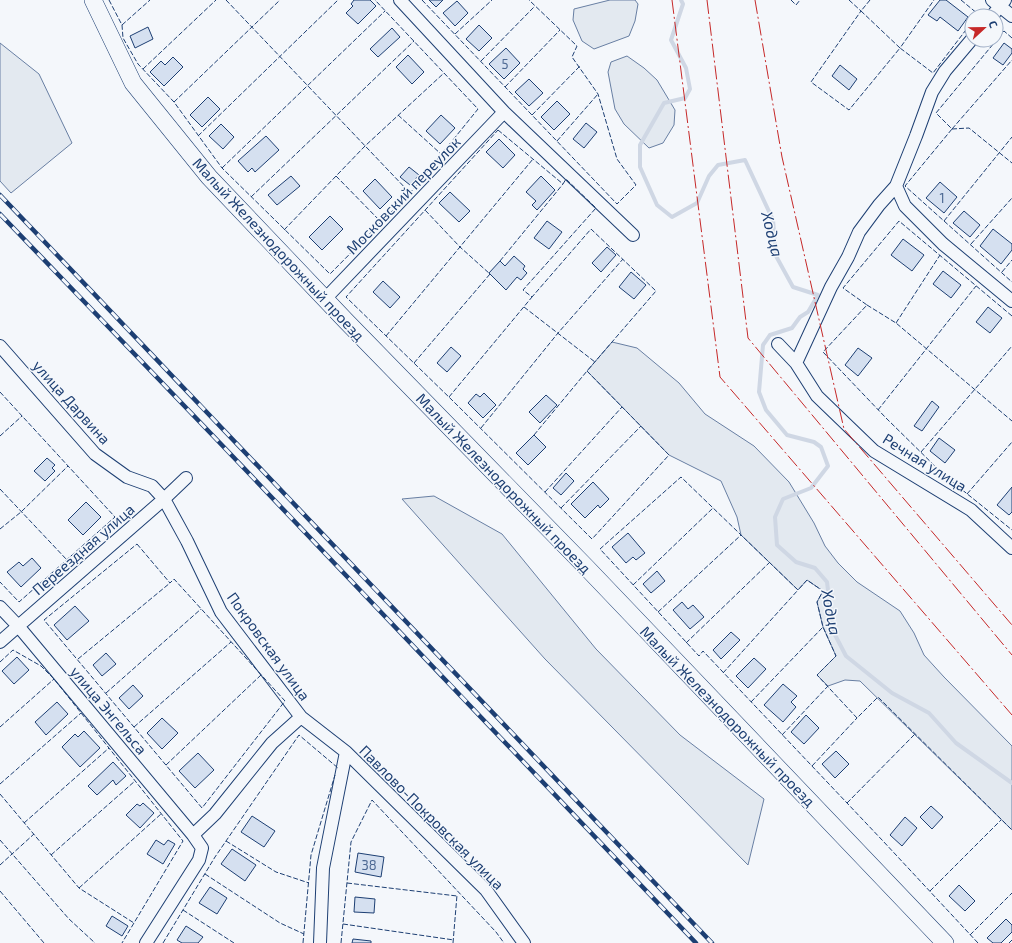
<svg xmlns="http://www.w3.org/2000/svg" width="1012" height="943" font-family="'Exo 2',sans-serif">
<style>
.green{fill:#e3e9f0;stroke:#687fa3}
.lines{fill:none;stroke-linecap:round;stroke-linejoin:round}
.stream{stroke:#cfd7e4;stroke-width:4}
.building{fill:#d5e0f0;stroke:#1d3f73}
.street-casing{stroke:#1d3f73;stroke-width:14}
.secondary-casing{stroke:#1d3f73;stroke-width:18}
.street{stroke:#f4f7fb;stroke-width:12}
.secondary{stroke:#f4f7fb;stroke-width:17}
.rail-casing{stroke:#1d3f73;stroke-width:4.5}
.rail{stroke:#f4f7fb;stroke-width:3;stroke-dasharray:9;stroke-linecap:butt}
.fence{stroke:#1d3f73;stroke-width:1;stroke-dasharray:5 2;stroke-linecap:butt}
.power{stroke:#c62828;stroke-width:1;stroke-dasharray:14 3 2 3;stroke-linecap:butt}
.labels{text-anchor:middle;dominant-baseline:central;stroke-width:3;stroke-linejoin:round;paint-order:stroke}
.number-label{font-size:13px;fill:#4b6792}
.street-label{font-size:15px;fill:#1d3f73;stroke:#f4f7fb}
.water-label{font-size:16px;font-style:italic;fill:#1d3f73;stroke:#f4f7fb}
</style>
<rect width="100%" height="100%" fill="#f4f7fb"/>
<path class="green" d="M610 0H635L638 4 635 21 629 36 594 49 582 41 573 20 574 9Z
M0 43 39 74 72 143 11 193 0 181Z
M627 56 644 68 657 80 675 110 674 125 663 143 649 148 624 124 615 109 608 72 611 62Z
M612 342 637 348 679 383 705 414 754 446 789 482 814 523 825 546 838 563 857 582 900 611 914 633 924 655 944 677 1012 746V830L860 681 845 680 828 686 817 675 836 656 823 627 817 602 823 591 807 580 798 590 741 535 737 517 721 481 669 455 587 371Z
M434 496 502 534 596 649 680 735 764 799 748 865 545 659 402 499Z"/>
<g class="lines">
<path class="stream" d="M681 0 683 4 671 40 686 68 690 89 685 98 664 103 640 145V167L657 205 672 217 697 203 709 176 718 165 745 160 773 220 776 256 793 287 818 295 808 312 800 317 792 328 770 335 763 345 759 392 766 410 787 435 814 442 821 447 828 466 811 488 783 499 775 517 777 545 796 562 815 568 827 582 833 631 846 656 892 693 929 713 956 743 1012 783"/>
</g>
<path class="building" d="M354 0H370L376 6 358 24 346 13 353 6 351 4Z
M429 0H443L436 7Z
M940 0H946L968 17 958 31 940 17 937 21 928 15Z
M457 1 468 13 455 26 443 13Z
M479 25 492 38 479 51 466 39Z
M148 27 153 39 135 48 130 36Z
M392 28 400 37 378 57 370 49Z
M1004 43 1012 49V53L1003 65 993 58Z
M506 48 520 63 504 79 489 64Z
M408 55 424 72 412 84 396 67Z
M173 57 183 67 164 86 150 72 161 61 165 65Z
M840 65 857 79 849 90 832 76Z
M529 79 543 93 529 106 515 92Z
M208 97 220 109 202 127 190 115Z
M557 101 570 114 554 130 541 117Z
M441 115 455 128 440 144 426 131Z
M586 123 597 132 584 148 573 139Z
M221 124 234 137 223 149 209 136Z
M266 136 279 150 255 172 252 168 248 172 238 161Z
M499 139 515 155 503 168 486 152Z
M409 167 419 175 410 185 400 177Z
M291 176 300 186 277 205 268 195Z
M541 176 555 190 537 210 532 205 536 201 526 192Z
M375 179 392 197 380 209 363 191Z
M940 182 957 197 944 213 926 198Z
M450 192 470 211 459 222 439 203Z
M964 211 980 225 970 237 953 223Z
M330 216 343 229 322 250 309 237Z
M547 221 562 232 549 249 534 238Z
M993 229 1012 244V250L1001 264 980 246Z
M903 239 924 255 912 271 891 255Z
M607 247 616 255 601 272 592 263Z
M514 256 525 266 523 269 527 273 521 280 517 277 506 290 489 273 500 261 505 266Z
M943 271 961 285 951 298 933 284Z
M631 272 646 285 634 299 619 287Z
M383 281 400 297 390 308 373 292Z
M988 307 1002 318 990 333 976 322Z
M451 347 461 356 447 372 437 363Z
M858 348 872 358 858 376 845 365Z
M484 393 496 405 483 418 468 403 476 394 480 397Z
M546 395 557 405 540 423 529 412Z
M932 401 939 407 922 431 914 426Z
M534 435 546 447 528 465 516 453Z
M939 438 955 450 945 463 930 451Z
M47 458 55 465 52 468 55 471 45 481 34 471Z
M566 473 574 481 561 495 553 488Z
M593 482 609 499 600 508 598 505 585 518 571 504Z
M1012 487V512L1009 515 997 505Z
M86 502 101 517 83 535 68 520Z
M628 533 645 553 636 560 633 557 626 563 612 547Z
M32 558 41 568 21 587 7 572 19 562 23 566Z
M657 571 665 581 651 593 643 584Z
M682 602 688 609 693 605 704 617 690 629 673 610Z
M75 606 89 621 67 640 54 625Z
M731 632 740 640 721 659 713 650Z
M106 653 116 664 102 676 93 665Z
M17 657 29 670 14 684 2 671Z
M754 658 766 669 748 688 736 676Z
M783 684 797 696 791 702 796 707 783 722 764 705Z
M133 685 143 696 129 709 119 698Z
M57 702 68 714 46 735 35 722Z
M806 715 819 728 804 744 791 732Z
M162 718 178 733 162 749 147 733Z
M84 731 100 748 80 767 62 747 75 734 78 737Z
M836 751 849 764 835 778 822 764Z
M198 753 214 770 195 788 179 771Z
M113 762 126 776 116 785 113 780 97 795 88 786Z
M143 803 154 813 140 828 126 815 137 804 140 806Z
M931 806 943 817 932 829 920 817Z
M252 816 275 831 264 847 241 832Z
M905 817 917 828 902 846 890 835Z
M156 840 164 845 168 840 175 844 163 864 147 854Z
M232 849 256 865 245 881 221 864Z
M358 853 384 857 381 877 355 872Z
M959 885 975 901 965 911 949 896Z
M210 887 227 898 217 914 199 903Z
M355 897 375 899 374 913 354 912Z
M112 916 128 926 122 936 106 926Z
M1006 919 1012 925V932L1001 943H993L987 938Z
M186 926 203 937 198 943H182L177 940Z
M353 939 371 941V943H352Z"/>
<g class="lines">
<g class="street-casing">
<path id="street" d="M400 0 504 112 633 235
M992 0 1012 16
M992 16 1005 0
M896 186 905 206 943 244 1012 301
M325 299 504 112
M778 344 796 363 817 396 874 451 971 510 1012 548
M0 346 95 454 127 477 152 486 164 499 187 541 221 612 301 717 346 752 486 890 524 943
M796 363 831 287 848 257 859 232 879 205 896 186 916 136 932 92 945 71 972 39
M0 607 19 627 193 835 202 848 199 860 146 943
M0 642 164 499 186 478
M193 835 215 814 272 743 301 717
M320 943 323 868 346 752"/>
</g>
<g class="secondary-casing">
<path id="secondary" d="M93 0 133 83 209 177 346 321 587 568 945 943"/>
</g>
<use href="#street" class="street"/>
<use href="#secondary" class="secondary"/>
<g class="rail-casing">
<path id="rail" d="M0 195 712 943
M0 214 219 442 696 943"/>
</g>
<use href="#rail" class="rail"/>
<path class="fence" d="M109 0 122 25 123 38 138 64 174 102 222 168 330 274 410 193 478 109 375 0
M226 0 410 193
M422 0 617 204 636 185 617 159 598 94 572 57 577 46 529 0
M791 0 796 5 800 0
M849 0 861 11 811 82 849 110 900 48 933 73 972 22
M870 0 861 11 900 48 934 0
M961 0 978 14 977 16
M122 25 150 0
M455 34 492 0
M1012 38 1004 31 936 113 952 129 905 186 1012 282
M481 61 535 6
M143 69 216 0
M505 87 560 30
M174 102 280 0
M398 115 441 154
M532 115 580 66
M952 129 1012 60
M952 129 969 128 1012 163
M498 130 563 184 566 179 596 208 523 290 532 297 591 229 656 291 587 371 669 455 592 539 453 401 346 297Z
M198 136 338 0
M557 141 598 94
M222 168 385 11
M336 176 381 222
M251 197 414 41
M944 221 1012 137
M284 230 365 146 444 73
M971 244 1012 198
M500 261 563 184
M1002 272 1012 260
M867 305 896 323 1012 421
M524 307 595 362
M1012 316 899 221 843 288 867 305 823 352 886 418 945 476 1012 530
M896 323 940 255
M386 336 533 159
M414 363 490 274 460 247 425 210
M0 392 115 517 19 602 0 582
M449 397 532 297
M878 410 976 286
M481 428 558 333 623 259
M534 435 587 371
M0 436 22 416
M921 452 1012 346
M0 489 67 560
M545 492 622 407
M967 494 1012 442
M561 508 641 426
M0 529 21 512 68 466
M137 544 170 583 174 579 285 701 202 808 44 620Z
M633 585 713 508
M658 612 741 535
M686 643 770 562
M78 659 170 583
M0 662 13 650 41 666 54 679 183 841 122 943
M723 673 798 590
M106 693 201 609
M751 702 823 627
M0 727 54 679
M134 727 231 642
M782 735 828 686
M166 765 261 675
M812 766 857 718
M0 784 81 713
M0 794 79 888 134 923
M847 803 915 734
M24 823 109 748
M0 840 69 919 95 943
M226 841 276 872 309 883
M51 855 135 781
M0 865 34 834
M205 874 280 923 304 934
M347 883 457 896
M79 888 161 814
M0 891 44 943
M930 891 1001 820
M183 910 234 943
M343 924 454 940
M970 935 1012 893
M163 943 215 857 299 735 338 768 337 769
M303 943 311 855 335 775
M341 943 351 842 372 800 496 932 504 943
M453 943 457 895
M978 943 883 841 703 651 699 656 600 549 681 477 798 590 807 580 823 591 817 602 823 627 836 656 817 675 857 718 878 697 1012 830
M1009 943 1012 940"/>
<path class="power" d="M672 0 720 377 1012 715
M707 0 748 338 1012 655
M755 0 782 157 844 429 1012 625"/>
</g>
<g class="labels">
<g class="number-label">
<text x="505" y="64">5</text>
<text x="942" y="198">1</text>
<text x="369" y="865">38</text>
</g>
<g class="street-label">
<text transform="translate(403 195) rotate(-46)">Московский переулок</text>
<text transform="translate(279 249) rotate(47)">Малый Железнодорожный проезд</text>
<text transform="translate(72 402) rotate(48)">улица Дарвина</text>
<text transform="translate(925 462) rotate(32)">Речная улица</text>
<text transform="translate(504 483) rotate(46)">Малый Железнодорожный проезд</text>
<text transform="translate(83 549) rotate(-41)">Переездная улица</text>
<text transform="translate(269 646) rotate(54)">Покровская улица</text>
<text transform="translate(109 710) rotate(50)">улица Энгельса</text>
<text transform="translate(728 716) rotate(46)">Малый Железнодорожный проезд</text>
<text transform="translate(432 817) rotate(45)">Павлово-Покровская улица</text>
</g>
<g class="water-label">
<text transform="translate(773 234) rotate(76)">Ходца</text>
<text transform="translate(832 612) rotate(79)">Ходца</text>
</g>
</g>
<g transform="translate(984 28) rotate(68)"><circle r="19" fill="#f4f7fb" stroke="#9eadc5"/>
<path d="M0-3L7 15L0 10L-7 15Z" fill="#c62828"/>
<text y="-6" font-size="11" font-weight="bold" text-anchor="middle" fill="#1d3f73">С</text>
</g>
</svg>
